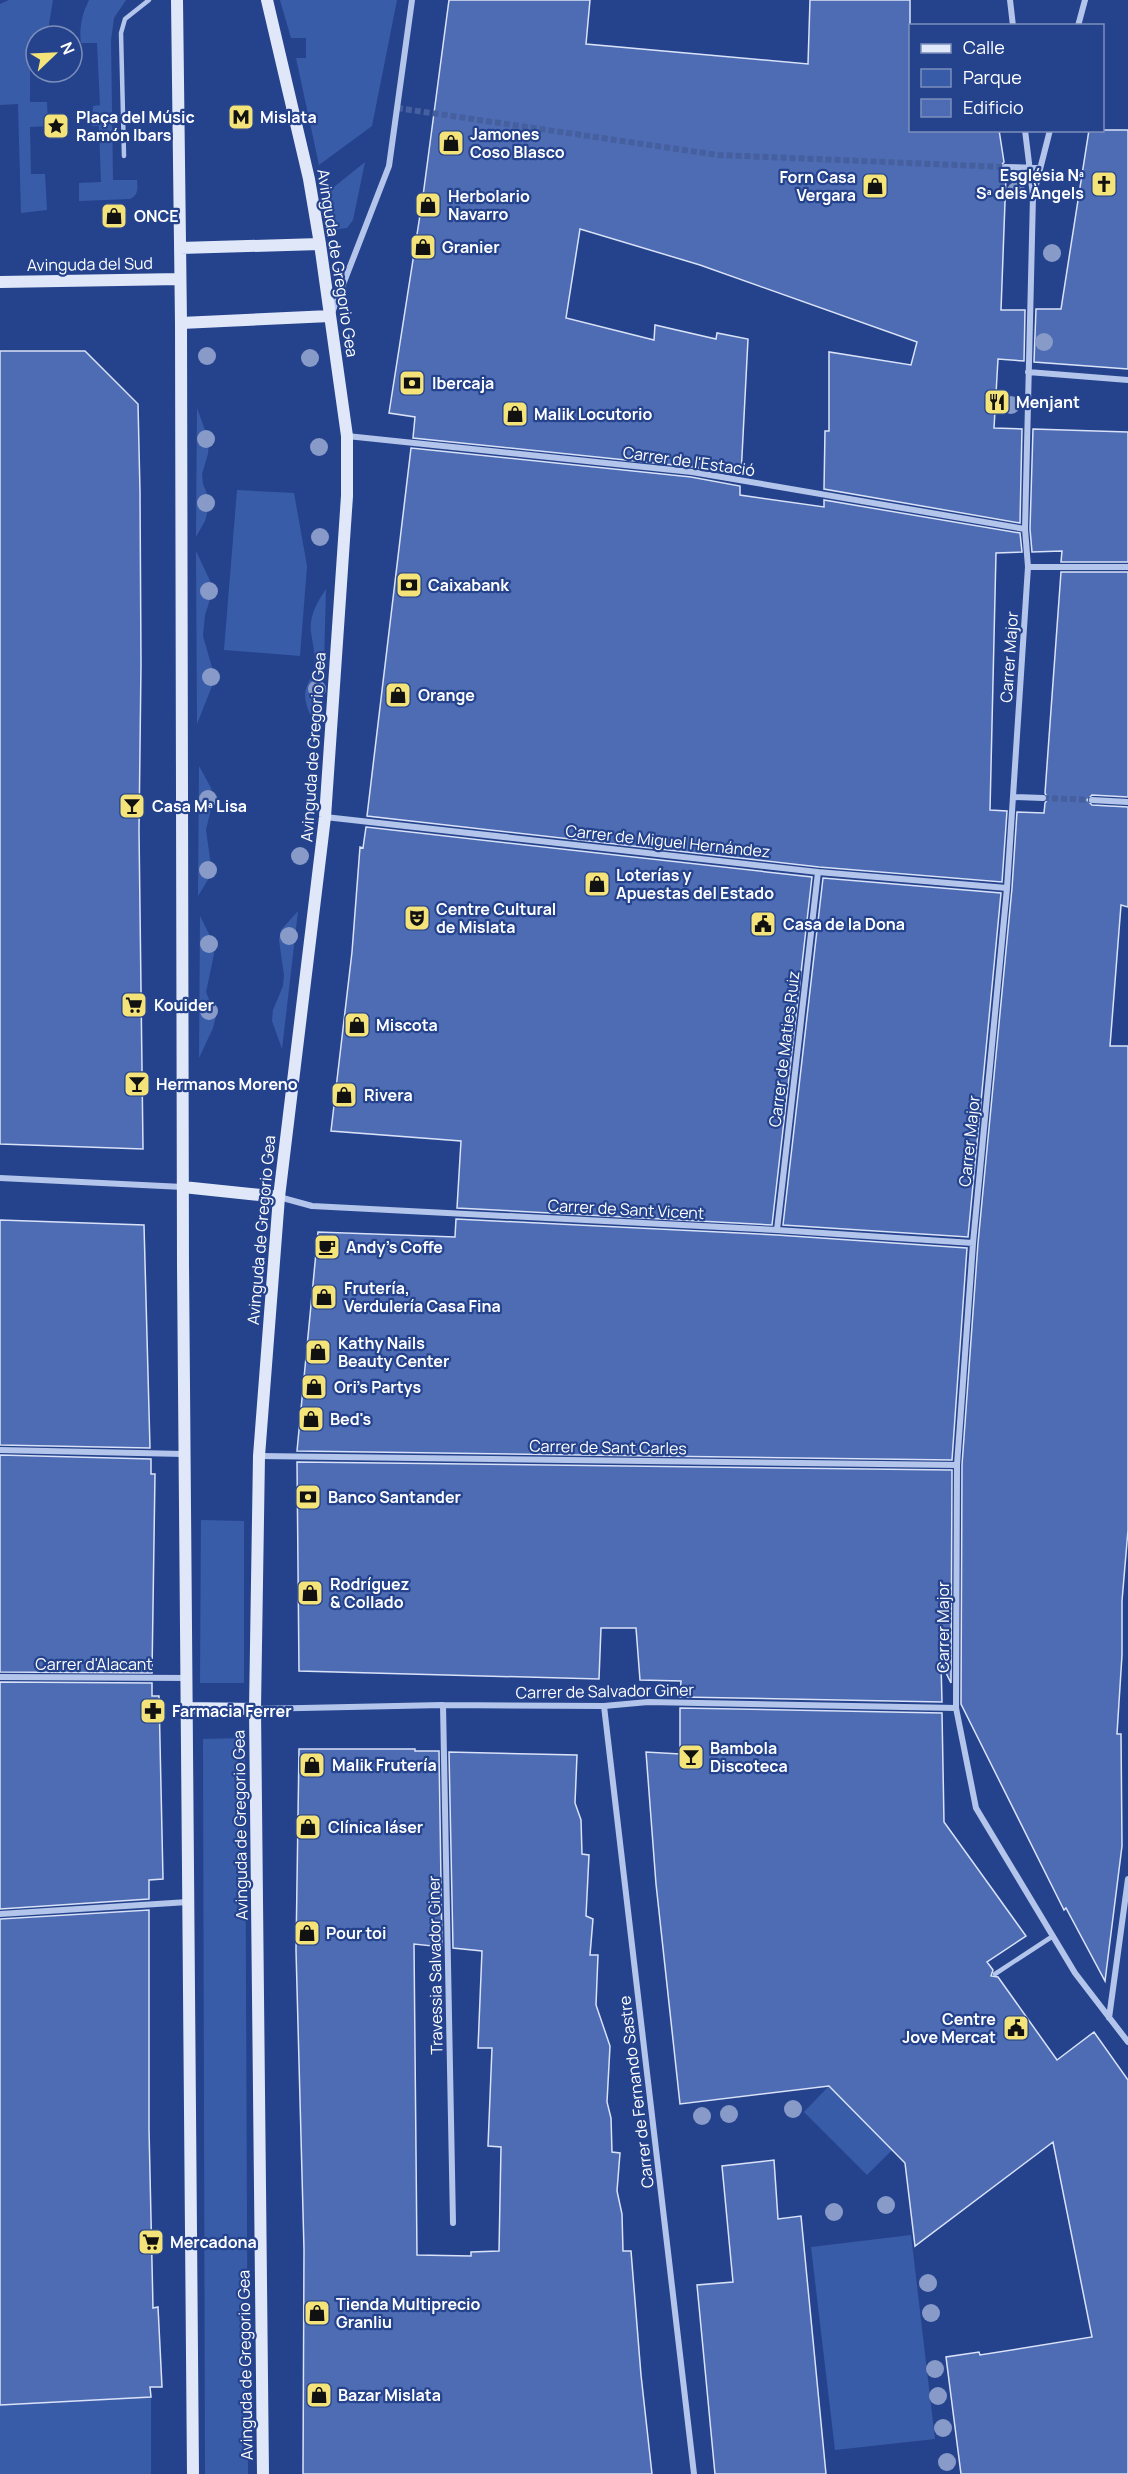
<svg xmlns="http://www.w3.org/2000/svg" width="1128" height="2474" font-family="Manrope,sans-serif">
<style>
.green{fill:#395ca9}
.building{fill:#4d6cb3;stroke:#d9e2f8;stroke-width:1.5}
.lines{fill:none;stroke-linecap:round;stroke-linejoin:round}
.street-tunnel{stroke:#465f9e;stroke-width:6;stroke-dasharray:6 3;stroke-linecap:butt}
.lane{stroke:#b4c5eb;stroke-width:4.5}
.street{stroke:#b4c5eb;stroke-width:6}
.secondary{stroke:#dfe7f9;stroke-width:12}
.tree{fill:#889ac8}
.labels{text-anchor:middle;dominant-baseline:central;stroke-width:4.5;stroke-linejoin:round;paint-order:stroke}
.poi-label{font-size:16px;font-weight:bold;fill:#fff;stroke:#25438d;text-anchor:start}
.street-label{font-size:16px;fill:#fff;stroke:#25438d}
</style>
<rect width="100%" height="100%" fill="#25438d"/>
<path class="green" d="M9 0H53L47 36H36V59L30 60V102H47L48 126 30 127 31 174H45L47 210 21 213 18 104 0 105V4Z
M89 0H126L114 18 111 40 113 180H137C138 189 138 195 130 199L79 201V183L101 182 99 126H92L93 106 100 105 97 43H81C79 28 82 14 89 0Z
M280 0H397L372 126 319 165 296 58H306V38H291Z
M365 162 353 220 347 228 337 229 328 223 324 195Z
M197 408 209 441 208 454 202 474 203 484 210 501 205 521 196 537Z
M237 490 294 493 307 566 300 656 224 650Z
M196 551 211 583 212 593 205 615 203 636 213 671 212 686 197 724Z
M326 589 324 663 317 730C313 719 305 707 305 695 305 686 312 678 314 669 316 655 313 646 311 632 309 617 317 602 326 589Z
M199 766 211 788 213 800 206 830 212 873 198 896Z
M298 911 282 1049 272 1021 273 1010 283 986 284 975 279 940 281 930Z
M200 916 213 942 214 954 206 992 216 1016 213 1028 199 1058Z
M201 1520 244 1521V1683H200Z
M245 1738 248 2474H205L203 1739Z
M829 2086 892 2150 867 2175 804 2112Z
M911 2235 935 2439 835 2450 811 2247Z
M151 2397V2474H0V2405Z"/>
<path class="building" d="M449 0H590L586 44 808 64 810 0H910V130H999L1004 162 1000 167 1006 175 1001 310H1025L1024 361 998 359 994 428 1022 429 1020 523 824 489 825 431H829V352L911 365 917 342 700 265 580 229 566 318 654 340 655 325 716 339 717 333 748 339 741 475 693 467 413 438 415 417 389 413 423 196Z
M1089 130H1128V369L1034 362 1036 309H1061Z
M0 351H85L138 404 140 492 141 665 139 830 143 1149 0 1144Z
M1033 429 1128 432V562H1061L1062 551 1032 552 1030 529Z
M411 448 691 477 740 486V495L824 507V500L1020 533 1022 552 996 553 990 810 1007 811 1002 882 819 867 367 816Z
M1061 572H1128V797L1092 795 1087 800 1092 805 1128 807V907L1121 905 1110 1046H1128V1530L1122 1601V1655L1117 1734H1121L1122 1846 1105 1981 1066 1908 1064 1910 961 1704 962 1465 978 1243 1012 888 1017 812 1044 813 1045 803 1048 799 1045 793Z
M366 827 812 877 772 1225 457 1208 461 1141 331 1131 352 952 360 847 363 848Z
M823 878 1001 893 968 1237 783 1225Z
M456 1219 777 1235 967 1248 952 1460 297 1451 318 1232 455 1237Z
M0 1220 144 1225 150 1448 0 1445Z
M0 1455 151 1459V1474H155L152 1673 0 1672Z
M297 1462 952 1470 951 1683 941 1663 942 1702 680 1697 681 1681 640 1680 636 1628H601L599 1679 299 1671Z
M0 1682 152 1683V1696H159L163 1879 149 1880V1899L0 1909Z
M680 1708 942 1713 944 1822 1026 1936 987 1962 993 1970 991 1976 998 1977 1057 2060 1094 2032 1128 2080V2474H961L946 2357 979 2352 980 2355 1092 2337 1053 2142 915 2246 905 2163 829 2086 680 2104 656 1884 646 1752 680 1754Z
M299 1749H415V1751H439L442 1947 414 1944 417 2255 471 2256V2252L499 2251 501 2147 488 2146 492 2048H478L482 1951 453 1948 449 1752 577 1755 575 1803 581 1820 582 1854 589 1855 586 1916 593 1919 590 1955H598L596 2005 610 2046 607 2102 611 2118 612 2152 620 2153 617 2191 622 2214 623 2251H631L641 2375 652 2474H303L304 2249 296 1950Z
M149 1910V2129L153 2308 158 2307 162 2387H150L151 2397 0 2405V1919Z
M774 2160 778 2219 801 2216 826 2474H715L697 2285 733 2282 722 2166Z"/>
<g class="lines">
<path class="street-tunnel" d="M397 108 718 155 1005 167
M1043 798 1092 800"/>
<path class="lane" d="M124 156 121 33 125 19 149 0
M995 1974 1053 1936"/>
<path class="street" d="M1010 0 1013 26
M1078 26 1085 0
M1025 130 1033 196 1025 529 1028 567 1007 888 973 1243 957 1465 956 1708 976 1808 1075 1973 1128 2042
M1005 167 1040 168
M1034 193 1050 130
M332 313 389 166 412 0
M1028 372 1128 380
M347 436 692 472 1025 529
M1028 567H1128
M1014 797 1043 798
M1092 800 1128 802
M325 817 818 872 1007 888
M0 1178 183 1187
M279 1197 312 1206 777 1230 973 1243
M777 1230 818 872
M0 1450 184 1454
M259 1456 957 1465
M0 1677 188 1678
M443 1705 453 2223
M604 1706 694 2474
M255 1709 443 1705 604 1706 648 1702 956 1708
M0 1914 188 1902
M1109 2018 1128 1879"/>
<path class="secondary" d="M177 0 181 323 183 1265 193 2474
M180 248 320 244
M0 282 180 279
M181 323 330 316
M183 1187 279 1197
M188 1708 255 1709
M263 2474 255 1709 259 1456 279 1197 325 817 347 496V436L320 244 309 179 267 0"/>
</g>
<g class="tree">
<circle cx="1016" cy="191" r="9"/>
<circle cx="1052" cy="253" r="9"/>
<circle cx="1044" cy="342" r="9"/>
<circle cx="207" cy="356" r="9"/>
<circle cx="310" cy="358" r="9"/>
<circle cx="1011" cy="405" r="9"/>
<circle cx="206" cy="439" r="9"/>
<circle cx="319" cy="447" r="9"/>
<circle cx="206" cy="503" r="9"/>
<circle cx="320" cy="537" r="9"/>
<circle cx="209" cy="591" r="9"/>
<circle cx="211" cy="677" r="9"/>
<circle cx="317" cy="689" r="9"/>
<circle cx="208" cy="799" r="9"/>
<circle cx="300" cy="856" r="9"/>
<circle cx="208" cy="870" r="9"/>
<circle cx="289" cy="936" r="9"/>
<circle cx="209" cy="944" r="9"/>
<circle cx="209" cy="1011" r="9"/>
<circle cx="793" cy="2109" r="9"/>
<circle cx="729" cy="2114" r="9"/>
<circle cx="702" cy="2116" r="9"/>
<circle cx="886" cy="2205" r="9"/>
<circle cx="834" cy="2212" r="9"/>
<circle cx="928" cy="2283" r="9"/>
<circle cx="931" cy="2313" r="9"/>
<circle cx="935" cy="2369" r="9"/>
<circle cx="938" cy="2396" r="9"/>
<circle cx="943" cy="2428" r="9"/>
<circle cx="947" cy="2462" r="9"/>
</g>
<defs>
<g id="metro-square" transform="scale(1.35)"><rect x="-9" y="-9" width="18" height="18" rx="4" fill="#f4e379" stroke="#25438d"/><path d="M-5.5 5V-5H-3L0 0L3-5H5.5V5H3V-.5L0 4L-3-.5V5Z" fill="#111"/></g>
<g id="sight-square" transform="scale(1.35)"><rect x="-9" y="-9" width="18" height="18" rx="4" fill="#f4e379" stroke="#25438d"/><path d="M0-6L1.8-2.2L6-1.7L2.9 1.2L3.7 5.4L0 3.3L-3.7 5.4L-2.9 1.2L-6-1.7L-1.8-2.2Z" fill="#111"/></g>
<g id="shop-square" transform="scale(1.35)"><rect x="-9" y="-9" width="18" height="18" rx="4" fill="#f4e379" stroke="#25438d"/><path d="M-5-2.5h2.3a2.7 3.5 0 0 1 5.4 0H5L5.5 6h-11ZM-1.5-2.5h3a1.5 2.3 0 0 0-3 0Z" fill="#111"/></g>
<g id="church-square" transform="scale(1.35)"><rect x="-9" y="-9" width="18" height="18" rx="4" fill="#f4e379" stroke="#25438d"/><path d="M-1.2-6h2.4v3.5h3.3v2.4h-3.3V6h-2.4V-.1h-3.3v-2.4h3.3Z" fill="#111"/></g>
<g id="bank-square" transform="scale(1.35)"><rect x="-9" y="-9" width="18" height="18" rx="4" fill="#f4e379" stroke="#25438d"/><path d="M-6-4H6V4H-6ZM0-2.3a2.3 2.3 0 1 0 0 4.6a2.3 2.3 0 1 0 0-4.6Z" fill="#111"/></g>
<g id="restaurant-square" transform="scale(1.35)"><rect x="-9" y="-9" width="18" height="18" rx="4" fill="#f4e379" stroke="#25438d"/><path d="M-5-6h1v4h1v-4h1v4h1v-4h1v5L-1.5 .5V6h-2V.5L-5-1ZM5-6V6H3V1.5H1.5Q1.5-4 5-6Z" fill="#111"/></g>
<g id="bar-square" transform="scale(1.35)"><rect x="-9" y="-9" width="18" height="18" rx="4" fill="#f4e379" stroke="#25438d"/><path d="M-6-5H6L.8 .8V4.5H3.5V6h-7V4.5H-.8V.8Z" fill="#111"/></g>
<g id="theatre-square" transform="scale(1.35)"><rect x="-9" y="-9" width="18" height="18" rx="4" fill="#f4e379" stroke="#25438d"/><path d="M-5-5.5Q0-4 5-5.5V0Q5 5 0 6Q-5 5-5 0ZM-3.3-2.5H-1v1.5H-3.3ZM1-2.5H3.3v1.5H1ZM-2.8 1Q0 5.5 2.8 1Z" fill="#111"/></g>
<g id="civic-square" transform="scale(1.35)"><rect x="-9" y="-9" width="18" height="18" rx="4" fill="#f4e379" stroke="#25438d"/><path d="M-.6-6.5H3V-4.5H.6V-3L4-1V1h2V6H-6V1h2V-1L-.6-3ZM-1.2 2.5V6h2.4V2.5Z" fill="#111"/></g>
<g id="supermarket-square" transform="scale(1.35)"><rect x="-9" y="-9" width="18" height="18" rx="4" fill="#f4e379" stroke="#25438d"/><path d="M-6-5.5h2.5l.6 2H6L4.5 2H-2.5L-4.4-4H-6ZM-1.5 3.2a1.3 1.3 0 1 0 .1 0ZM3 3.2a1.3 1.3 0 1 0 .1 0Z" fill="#111"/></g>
<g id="cafe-square" transform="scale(1.35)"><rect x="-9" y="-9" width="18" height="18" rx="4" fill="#f4e379" stroke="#25438d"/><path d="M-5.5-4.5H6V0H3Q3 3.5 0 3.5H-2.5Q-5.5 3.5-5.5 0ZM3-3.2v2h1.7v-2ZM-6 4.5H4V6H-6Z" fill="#111"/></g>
<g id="pharmacy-square" transform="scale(1.35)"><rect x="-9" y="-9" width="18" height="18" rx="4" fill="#f4e379" stroke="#25438d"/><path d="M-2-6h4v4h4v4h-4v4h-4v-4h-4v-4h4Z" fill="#111"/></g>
</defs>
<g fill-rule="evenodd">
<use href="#metro-square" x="241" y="117"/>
<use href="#sight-square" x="56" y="126"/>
<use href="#shop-square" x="451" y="143"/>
<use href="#church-square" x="1104" y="184"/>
<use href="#shop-square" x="875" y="186"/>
<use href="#shop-square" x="428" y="205"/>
<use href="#shop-square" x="114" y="216"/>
<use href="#shop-square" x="423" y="247"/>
<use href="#bank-square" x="412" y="383"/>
<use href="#restaurant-square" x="997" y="402"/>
<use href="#shop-square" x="515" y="414"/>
<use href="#bank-square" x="409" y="585"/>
<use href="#shop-square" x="398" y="695"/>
<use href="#bar-square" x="132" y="806"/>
<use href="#shop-square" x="597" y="884"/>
<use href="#theatre-square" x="417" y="918"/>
<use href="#civic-square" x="763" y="924"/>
<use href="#supermarket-square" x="134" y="1005"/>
<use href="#shop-square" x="357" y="1025"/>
<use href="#bar-square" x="137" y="1084"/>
<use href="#shop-square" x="344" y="1095"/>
<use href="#cafe-square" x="327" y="1247"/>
<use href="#shop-square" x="324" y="1297"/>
<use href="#shop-square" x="318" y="1352"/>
<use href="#shop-square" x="314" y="1387"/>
<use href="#shop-square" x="311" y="1419"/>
<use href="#bank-square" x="308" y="1497"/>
<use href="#shop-square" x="310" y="1593"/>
<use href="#pharmacy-square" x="153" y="1711"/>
<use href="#bar-square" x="691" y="1757"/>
<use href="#shop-square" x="312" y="1765"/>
<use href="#shop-square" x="308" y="1827"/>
<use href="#shop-square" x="307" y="1933"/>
<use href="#civic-square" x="1016" y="2028"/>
<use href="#supermarket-square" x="151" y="2242"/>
<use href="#shop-square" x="317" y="2313"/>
<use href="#shop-square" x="319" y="2395"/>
</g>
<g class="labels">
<g class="poi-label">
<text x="76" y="117">Plaça del Músic<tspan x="76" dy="18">Ramón Ibars</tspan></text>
<text x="260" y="117">Mislata</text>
<text x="470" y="134">Jamones<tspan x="470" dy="18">Coso Blasco</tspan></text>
<text x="1084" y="175" text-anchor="end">Església Nª<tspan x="1084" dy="18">Sª dels Àngels</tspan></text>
<text x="856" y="177" text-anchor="end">Forn Casa<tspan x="856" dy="18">Vergara</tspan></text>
<text x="448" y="196">Herbolario<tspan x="448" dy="18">Navarro</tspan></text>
<text x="134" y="216">ONCE</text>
<text x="442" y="247">Granier</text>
<text x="432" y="383">Ibercaja</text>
<text x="1016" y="402">Menjant</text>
<text x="534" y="414">Malik Locutorio</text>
<text x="428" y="585">Caixabank</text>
<text x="418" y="695">Orange</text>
<text x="152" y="806">Casa Mª Lisa</text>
<text x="616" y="875">Loterías y<tspan x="616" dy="18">Apuestas del Estado</tspan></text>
<text x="436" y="909">Centre Cultural<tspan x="436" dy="18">de Mislata</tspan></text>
<text x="783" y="924">Casa de la Dona</text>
<text x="154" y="1005">Kouider</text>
<text x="376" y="1025">Miscota</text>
<text x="156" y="1084">Hermanos Moreno</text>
<text x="364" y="1095">Rivera</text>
<text x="346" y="1247">Andy's Coffe</text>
<text x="344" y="1288">Frutería,<tspan x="344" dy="18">Verdulería Casa Fina</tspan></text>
<text x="338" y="1343">Kathy Nails<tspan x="338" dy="18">Beauty Center</tspan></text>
<text x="334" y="1387">Ori's Partys</text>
<text x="330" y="1419">Bed's</text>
<text x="328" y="1497">Banco Santander</text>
<text x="330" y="1584">Rodríguez<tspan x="330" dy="18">&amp; Collado</tspan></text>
<text x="172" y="1711">Farmacia Ferrer</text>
<text x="710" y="1748">Bambola<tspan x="710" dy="18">Discoteca</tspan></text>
<text x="332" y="1765">Malik Frutería</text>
<text x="328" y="1827">Clínica láser</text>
<text x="326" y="1933">Pour toi</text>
<text x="996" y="2019" text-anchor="end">Centre<tspan x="996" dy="18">Jove Mercat</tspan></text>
<text x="170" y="2242">Mercadona</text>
<text x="336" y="2304">Tienda Multiprecio<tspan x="336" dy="18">Granliu</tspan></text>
<text x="338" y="2395">Bazar Mislata</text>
</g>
<g class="street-label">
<text transform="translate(338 263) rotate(81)">Avinguda de Gregorio Gea</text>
<text transform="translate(90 264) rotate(-1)">Avinguda del Sud</text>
<text transform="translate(689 461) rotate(8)">Carrer de l'Estació</text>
<text transform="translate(1009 657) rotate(-86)">Carrer Major</text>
<text transform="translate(313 747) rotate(-86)">Avinguda de Gregorio Gea</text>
<text transform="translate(668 841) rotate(6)">Carrer de Miguel Hernández</text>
<text transform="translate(784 1049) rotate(-83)">Carrer de Maties Ruiz</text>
<text transform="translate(969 1141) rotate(-84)">Carrer Major</text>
<text transform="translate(626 1209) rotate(3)">Carrer de Sant Vicent</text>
<text transform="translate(261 1230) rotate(-85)">Avinguda de Gregorio Gea</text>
<text transform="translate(608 1447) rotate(1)">Carrer de Sant Carles</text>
<text transform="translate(943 1627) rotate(-90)">Carrer Major</text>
<text x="94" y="1664">Carrer d'Alacant</text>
<text transform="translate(605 1691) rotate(-1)">Carrer de Salvador Giner</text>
<text transform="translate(240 1825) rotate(-91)">Avinguda de Gregorio Gea</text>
<text transform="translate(435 1965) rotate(-91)">Travessia Salvador Giner</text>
<text transform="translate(636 2092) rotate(-97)">Carrer de Fernando Sastre</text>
<text transform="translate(245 2365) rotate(-91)">Avinguda de Gregorio Gea</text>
</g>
</g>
<rect x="909" y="24" width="195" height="108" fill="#25438d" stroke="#7c8ebb" stroke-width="1.5"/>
<rect x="921" y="44" width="30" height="9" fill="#dfe7f9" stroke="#7c8ebb" stroke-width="1.5"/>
<text x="963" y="54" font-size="18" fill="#ffffff">Calle</text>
<rect x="921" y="69" width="30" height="18" fill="#395ca9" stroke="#7c8ebb" stroke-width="1.5"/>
<text x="963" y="84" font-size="18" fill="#ffffff">Parque</text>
<rect x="921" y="99" width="30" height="18" fill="#4d6cb3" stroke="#7c8ebb" stroke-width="1.5"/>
<text x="963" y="114" font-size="18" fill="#ffffff">Edificio</text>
<g transform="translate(54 54) rotate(67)"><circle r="28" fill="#25438d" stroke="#7c8ebb" stroke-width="1.5"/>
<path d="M0-4.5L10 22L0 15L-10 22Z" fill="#f4e379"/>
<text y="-9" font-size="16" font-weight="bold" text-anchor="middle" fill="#ffffff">N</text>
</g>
</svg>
